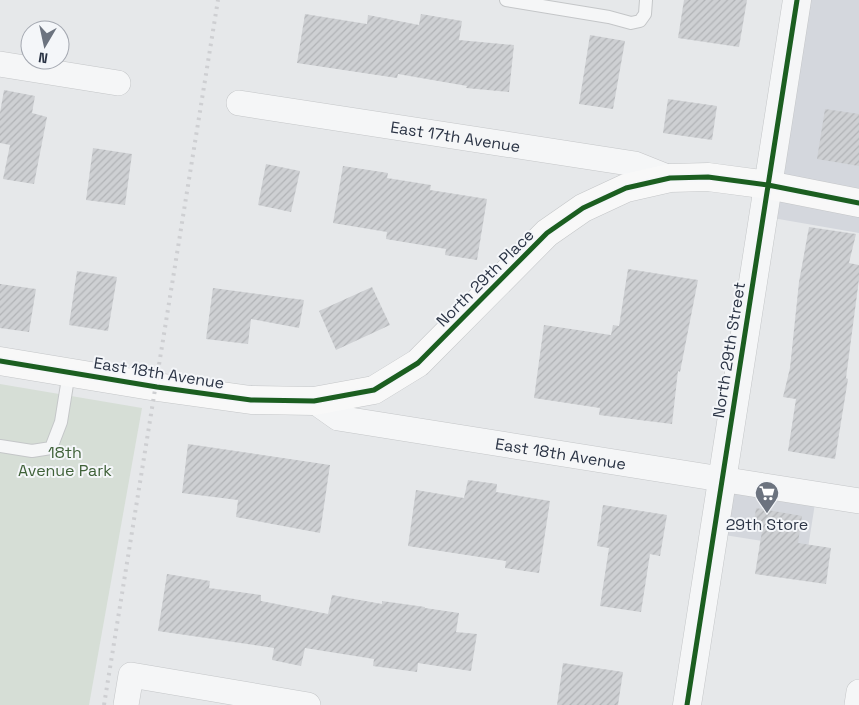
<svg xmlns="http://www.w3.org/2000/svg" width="859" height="705" font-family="'Space Grotesk',sans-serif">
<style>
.built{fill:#d4d7dd}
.green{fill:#d6ded6}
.building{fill:url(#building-hatch)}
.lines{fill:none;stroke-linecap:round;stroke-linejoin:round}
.service-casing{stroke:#c4c6c8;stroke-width:14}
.minor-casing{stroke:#c4c6c8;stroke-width:26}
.tertiary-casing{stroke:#c4c6c8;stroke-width:29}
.secondary-casing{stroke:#c4c6c8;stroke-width:29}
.service{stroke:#f5f6f7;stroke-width:12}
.minor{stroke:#f5f6f7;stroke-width:25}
.tertiary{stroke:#f5f6f7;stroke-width:28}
.secondary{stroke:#f8f8f8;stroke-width:28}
.rail{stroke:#cecfd2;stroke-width:4;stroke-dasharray:2.5 5;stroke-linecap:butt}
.cycleway-casing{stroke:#f4f6f9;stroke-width:8}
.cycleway{stroke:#1b5e20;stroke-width:5}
.labels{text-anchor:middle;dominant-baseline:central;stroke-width:4;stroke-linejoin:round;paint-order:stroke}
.street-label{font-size:16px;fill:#2b3445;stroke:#f4f6f9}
.park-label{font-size:16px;fill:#3f6138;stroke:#f4f6f9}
.poi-label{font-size:16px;fill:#2b3445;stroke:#f4f6f9}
</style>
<defs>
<pattern id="building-hatch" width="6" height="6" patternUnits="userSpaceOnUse" patternTransform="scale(1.25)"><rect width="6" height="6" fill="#ced0d3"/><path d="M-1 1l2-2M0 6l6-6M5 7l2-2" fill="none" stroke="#b1b3b6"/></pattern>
</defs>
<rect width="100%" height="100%" fill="#e6e8ea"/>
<path class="built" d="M799 0H859V233L767 217Z
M726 483 816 497 808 548 718 534Z"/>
<path class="green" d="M0 384 142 408 89 705H0Z"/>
<path class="building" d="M684 0H747L739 47 678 38Z
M305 14 367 24 368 15 419 25 421 14 462 21 459 40 514 45 509 92 466 88 467 86 398 74 397 78 297 63Z
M590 35 625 41 613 109 579 104Z
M4 90 35 96 32 113 47 117 34 184 3 179 10 145 0 143V113Z
M668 99 717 106 712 140 663 133Z
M825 109 859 114V166L817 159Z
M93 148 132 154 125 205 86 200Z
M266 164 300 171 291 212 258 205Z
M343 166 388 173 387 178 431 185 430 190 487 199 477 260 445 255 446 249 386 239 387 232 333 223Z
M809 227 856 234 849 263 859 265V279L846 378 848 379 835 459 788 451 796 399 783 397 790 368 799 282Z
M628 269 698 280 680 372 678 371 672 424 599 415 600 408 534 398 544 325 611 335 613 325 619 326Z
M77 271 117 277 108 331 69 325Z
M0 284 36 289 29 332 0 328Z
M372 287 390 325 336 350 319 311Z
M213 288 304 300 299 328 251 319 248 344 206 339Z
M188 444 330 465 320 533 236 517 238 500 182 493Z
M468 480 497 484 496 492 550 501 539 573 505 568 506 561 408 546 416 490 464 498Z
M603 505 667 515 660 556 650 554 641 612 600 606 609 548 597 546Z
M756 508 802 516 798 543 831 548 826 584 755 574 762 531 753 530Z
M167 574 210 581 209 588 261 595V601L328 614 332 595 382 604V601L425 607V608L459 613 456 632 477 634 471 671 418 663 417 672 373 666 374 659 305 648 301 666 272 660 274 648 158 631Z
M563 663 623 672 618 705H557Z"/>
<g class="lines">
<g class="service-casing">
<path id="service" d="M506 0 609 17 631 23 640 21 645 14 646 0
M0 446 32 451 51 448 61 422 69 372"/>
</g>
<g class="minor-casing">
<g id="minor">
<path d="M0 64 118 83"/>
<path id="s1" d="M239 103 635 164 670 178"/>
<path id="s2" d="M314 401 338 418 859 501"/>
<path d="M126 705 131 675 308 705"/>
<path d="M857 705 859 692"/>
</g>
</g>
<g class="tertiary-casing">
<path id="tertiary" d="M687 705 797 0"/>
</g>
<g class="secondary-casing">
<path id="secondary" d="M0 361 157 387 251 400 314 401 374 390 418 363 547 233 583 208 626 188 670 178 708 177 768 185 859 203"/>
</g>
<use href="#service" class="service"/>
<use href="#minor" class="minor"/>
<use href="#tertiary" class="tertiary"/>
<use href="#secondary" class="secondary"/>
<path class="rail" d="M104 705 218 0"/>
<g class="cycleway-casing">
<path id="cycleway" d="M0 361 157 387 251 400 314 401 374 390 418 363 547 233 583 208 626 188 670 178 708 177 768 185 859 203
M687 705 797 0"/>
</g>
<use href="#cycleway" class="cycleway"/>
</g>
<defs>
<g id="supermarket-pin" transform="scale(1.25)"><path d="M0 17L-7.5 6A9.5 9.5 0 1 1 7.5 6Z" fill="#6c737f" stroke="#f4f6f9"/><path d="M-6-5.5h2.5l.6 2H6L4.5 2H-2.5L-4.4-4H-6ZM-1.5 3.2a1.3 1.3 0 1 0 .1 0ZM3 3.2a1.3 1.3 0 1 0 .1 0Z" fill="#fff"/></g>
</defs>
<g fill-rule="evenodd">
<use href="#supermarket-pin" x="767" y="493"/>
</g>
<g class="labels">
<g class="street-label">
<text stroke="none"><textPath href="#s1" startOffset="219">East 17th Avenue</textPath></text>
<text transform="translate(485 278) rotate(-45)">North 29th Place</text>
<text transform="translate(729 350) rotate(-81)">North 29th Street</text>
<text transform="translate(159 373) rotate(9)">East 18th Avenue</text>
<text stroke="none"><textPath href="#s2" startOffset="255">East 18th Avenue</textPath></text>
</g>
<g class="park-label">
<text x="65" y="452">18th<tspan x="65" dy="18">Avenue Park</tspan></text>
</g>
<g class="poi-label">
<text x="767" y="524">29th Store</text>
</g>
</g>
<g transform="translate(45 45) rotate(189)"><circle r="24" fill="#f4f6f9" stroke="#a4a8b1"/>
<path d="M0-4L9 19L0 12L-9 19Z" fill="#6c737f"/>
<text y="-8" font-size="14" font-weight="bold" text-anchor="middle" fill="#2b3445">N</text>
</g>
</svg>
